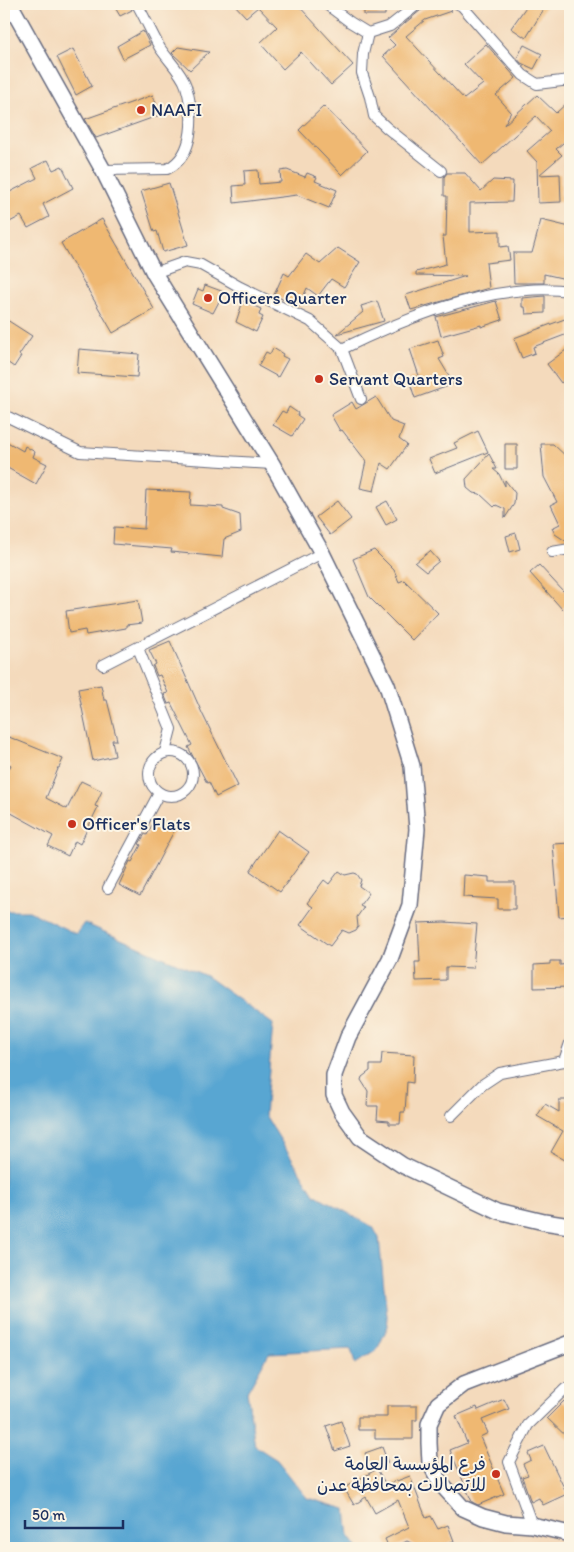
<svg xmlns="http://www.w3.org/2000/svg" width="574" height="1552" font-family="Itim,'Playpen Sans Arabic',sans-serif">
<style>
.water{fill:#59a6d2;stroke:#3a6a98}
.building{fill:#efb872}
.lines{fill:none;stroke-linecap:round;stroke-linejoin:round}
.street-casing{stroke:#676b7f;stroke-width:12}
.secondary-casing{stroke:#676b7f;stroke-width:18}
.street{stroke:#fff;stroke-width:10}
.secondary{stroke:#fff;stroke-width:15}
.poi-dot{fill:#c8321e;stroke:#fcf5e5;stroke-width:2}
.labels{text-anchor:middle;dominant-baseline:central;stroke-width:4;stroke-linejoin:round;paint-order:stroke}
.poi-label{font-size:18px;fill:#1b2f5e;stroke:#fcf5e5;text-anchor:start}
</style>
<rect width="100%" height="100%" fill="#fcf5e5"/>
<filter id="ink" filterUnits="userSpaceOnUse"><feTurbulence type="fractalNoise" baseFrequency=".02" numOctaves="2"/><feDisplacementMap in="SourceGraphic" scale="10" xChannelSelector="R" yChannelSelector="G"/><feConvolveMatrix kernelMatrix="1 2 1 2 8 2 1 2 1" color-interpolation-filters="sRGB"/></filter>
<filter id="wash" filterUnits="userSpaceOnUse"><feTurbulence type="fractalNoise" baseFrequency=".0096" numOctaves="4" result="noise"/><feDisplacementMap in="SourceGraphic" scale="20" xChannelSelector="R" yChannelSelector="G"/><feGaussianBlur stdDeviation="1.12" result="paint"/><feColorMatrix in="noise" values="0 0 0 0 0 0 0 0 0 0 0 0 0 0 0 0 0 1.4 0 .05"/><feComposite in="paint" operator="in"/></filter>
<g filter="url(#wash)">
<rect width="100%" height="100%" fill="#f4dabc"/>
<path class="water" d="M4 911H29L76 934 84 923 206 976 273 1024 265 1115 314 1194 373 1227 379 1238 388 1326 377 1350 355 1364 351 1349 269 1353 247 1392 255 1446 277 1460 307 1498 346 1509 349 1536 358 1548H4Z"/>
<g id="blocks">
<path class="building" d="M113 4H130L132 10 120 16Z
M234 4H297L353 65 331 85 301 52 283 69 260 43 277 27 258 7 246 17Z
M364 4H385V15H364Z
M449 4 451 11 425 20 406 36 464 99 483 84 464 64 486 44 516 78 496 95 511 112 504 125 537 95 556 113 570 100V137L556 149 562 155 539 175 560 174 561 202 538 203 537 162 527 151 550 131 536 116 482 165 383 56 395 45 388 38 405 23 421 10Z
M528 4H547L526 38 511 28Z
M143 31 150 45 123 59 117 46Z
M524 45 542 54 534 69 521 63 517 58Z
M178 47 209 52 190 70 172 53Z
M73 49 92 86 76 95 57 57Z
M153 95 160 115 124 128 96 138 85 119Z
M324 106 367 151 342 175 299 130Z
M48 160 53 170 62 166 73 188 43 204 49 217 28 228 21 216 4 225V195L37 178 32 168Z
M258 170 259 184 281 182 280 171 287 170 305 177 307 173 317 177 315 181 337 190 329 208 297 195 234 203 233 186 245 185 244 171Z
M447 173H465L481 191 493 180 513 181 512 202 470 203V232L500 231V247L508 246 510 260 486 263 489 288 411 310 406 295 466 276 416 275V272L446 264 443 236H446L447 196H444V177Z
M169 183 188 245 163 252 157 231 154 232 141 191Z
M102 219 154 309 113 333 61 243Z
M541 220 570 227V243L567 254 570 255 566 279 544 274V283H514L513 253H532Z
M338 248 360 262 344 287 331 279 318 296 307 288 299 307 274 295 284 273 289 276 306 254 320 264Z
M205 285 224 292 213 313 192 304 198 289 203 291Z
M545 296V313L526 314 525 307H522V298Z
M243 301 261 309 259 315 263 317 256 332 236 322Z
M377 301 384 321 337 334 363 312 361 306Z
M496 301 502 320 481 327V325L441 336 436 317Z
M570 317V333L533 347 535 353 522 358 514 338Z
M4 318 32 336 19 355 21 356 14 367 4 360Z
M438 340 444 357 439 359 454 384 415 398 409 380 419 376 410 349Z
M570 347V376L561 383 547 364Z
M273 348 283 354 282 356 288 359 278 377 258 366 266 352 270 354Z
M79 349 139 354 137 377 77 373Z
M376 397 391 421 404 426 399 439 407 445 390 469 381 463 374 491 360 488 366 461 342 430 340 431 331 415 352 402 356 409Z
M289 407 298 413 297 415 303 419 292 436 273 425 282 411 286 413Z
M478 431 488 452 435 473 429 459 457 448 454 443Z
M4 440 23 451 25 446 35 452 33 457 47 464 36 484 4 466Z
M505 444H517V469H505Z
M541 444H553L570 460V542H567L555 534 552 528 560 524 551 505 557 502 544 477Z
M489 454 497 469H493L499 474 505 486V480L515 493 514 504 505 518V509L496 505 494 507 480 494 473 493 467 488 466 479Z
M146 490 191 492 190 505 223 507V509L240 515 241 532 224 539 222 557 171 552 172 549 113 544 114 527 144 529Z
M337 501 351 519 330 535 316 517Z
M387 501 397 519 386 525 376 507Z
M516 533 520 549 510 552 506 536Z
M374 550 394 570 399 582 404 580 438 613 412 640 369 597 353 559Z
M430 551 439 561 426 572 415 563Z
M539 565 563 591 570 587V601L562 609 530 573Z
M138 600 142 623 126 625V628L86 635 85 630 69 633 66 611Z
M170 641 202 713 238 786 216 797 209 782 207 783 188 747 192 745 171 703 168 704 164 694 168 693 160 675 157 676 153 666 156 664 149 650Z
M101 685 104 700H107L117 740H112L115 756 93 761 78 689Z
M9 737 63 759 59 768H57L58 769 46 798 67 809 81 781 102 791 95 806 98 807 80 844 75 841 68 856 48 846 53 836 4 809V778L11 765 4 762V750Z
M154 821 174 831 140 896 119 885 130 861 132 862 141 845 139 844 145 834 147 835Z
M278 830 309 852 280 892 250 871Z
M570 843V916L559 917 553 844Z
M339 871 345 875 354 873 357 874 361 880 359 886 369 893 360 905 364 907 357 917 358 927 356 930 349 933 342 930 330 946 300 925 313 907 307 903 324 880 329 884Z
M464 875 489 877V882H515V909H498V899L463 897Z
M444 922 477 924 473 968 446 967V980L416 981 415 962H420L418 923Z
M550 961H560V965L570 964V987L534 988V965L550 964Z
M382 1053 414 1055 413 1083 407 1082 405 1112H401L400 1124H389V1121L377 1120 378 1106H367L368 1091 361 1080 362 1077 370 1071V1065H381Z
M559 1100H570V1163L551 1152 563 1131 537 1116 545 1104 559 1112Z
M504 1399 509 1409 482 1420 488 1433 480 1437 504 1494 478 1505 472 1502 450 1450 467 1443 456 1416 477 1407 478 1410Z
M564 1401 570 1407V1440L547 1418Z
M387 1406H417V1420H413V1439H375V1430H358V1417H387Z
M341 1421 350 1446 335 1451 326 1426Z
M544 1446 567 1494 543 1505 539 1498 531 1502 522 1477 528 1475 523 1464 531 1460 528 1453Z
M382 1447 388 1463 371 1468 365 1453Z
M377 1469 386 1485 410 1476 426 1518 431 1516 438 1529 448 1525 454 1541 431 1548H418L417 1546 407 1541 394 1548H389L385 1539 409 1527 398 1500 375 1513 366 1497 354 1505 344 1488Z"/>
</g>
</g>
<g filter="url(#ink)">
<use href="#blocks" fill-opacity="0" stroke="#676b7f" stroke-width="1"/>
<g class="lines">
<g class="street-casing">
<path id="street" d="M326 4 350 22 368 33 390 26 418 4
M458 4 462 6 523 75 537 84 570 80
M368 33 363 54 362 73 370 97 374 116 387 128 441 171
M103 170 167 169C196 155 194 113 186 86 182 73 168 60 160 48 152 34 145 18 137 4
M154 273 185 262 201 265 240 287 310 321 342 349 361 399
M342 349C407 317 497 281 570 291
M4 415 80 452 272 464
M552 552 570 549
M138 648 171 729 165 752
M103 665 322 553
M149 774a22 22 0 1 1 44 0a22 22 0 1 1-44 0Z
M108 888 159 793
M564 1061 570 1043
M451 1116 482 1085 500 1073 564 1061 570 1062
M532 1525 509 1462 528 1425 565 1389 570 1388"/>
</g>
<g class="secondary-casing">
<path id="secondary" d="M10 4 103 170 154 273 272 464 322 553 387 685 412 766 417 829 410 905 390 959 348 1037 334 1075V1095L342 1112 360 1137 402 1165 498 1211 544 1222 570 1226
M570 1343 464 1384 438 1404 429 1424V1443L430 1463 441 1484 463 1508 483 1517 506 1523 532 1525 570 1534"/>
</g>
<use href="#street" class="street"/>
<use href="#secondary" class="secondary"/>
</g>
</g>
<g class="poi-dot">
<circle cx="141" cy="110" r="5"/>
<circle cx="208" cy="298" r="5"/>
<circle cx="319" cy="379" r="5"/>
<circle cx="72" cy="824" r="5"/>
<circle cx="496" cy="1474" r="5"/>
</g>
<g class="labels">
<g class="poi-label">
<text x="151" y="110">NAAFI</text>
<text x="218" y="298">Officers Quarter</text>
<text x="329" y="379">Servant Quarters</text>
<text x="82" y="824">Officer's Flats</text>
<text x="486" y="1464" text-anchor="end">فرع المؤسسة العامة<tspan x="486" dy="21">للاتصالات بمحافظة عدن</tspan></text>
</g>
</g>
<rect width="574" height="1552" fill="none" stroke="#fcf5e5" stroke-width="20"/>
<path d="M25 1520v8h98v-8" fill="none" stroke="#1b2f5e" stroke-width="2.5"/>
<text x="32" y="1520" font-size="15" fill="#1b2f5e" stroke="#fcf5e5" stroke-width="4" paint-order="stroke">50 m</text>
</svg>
